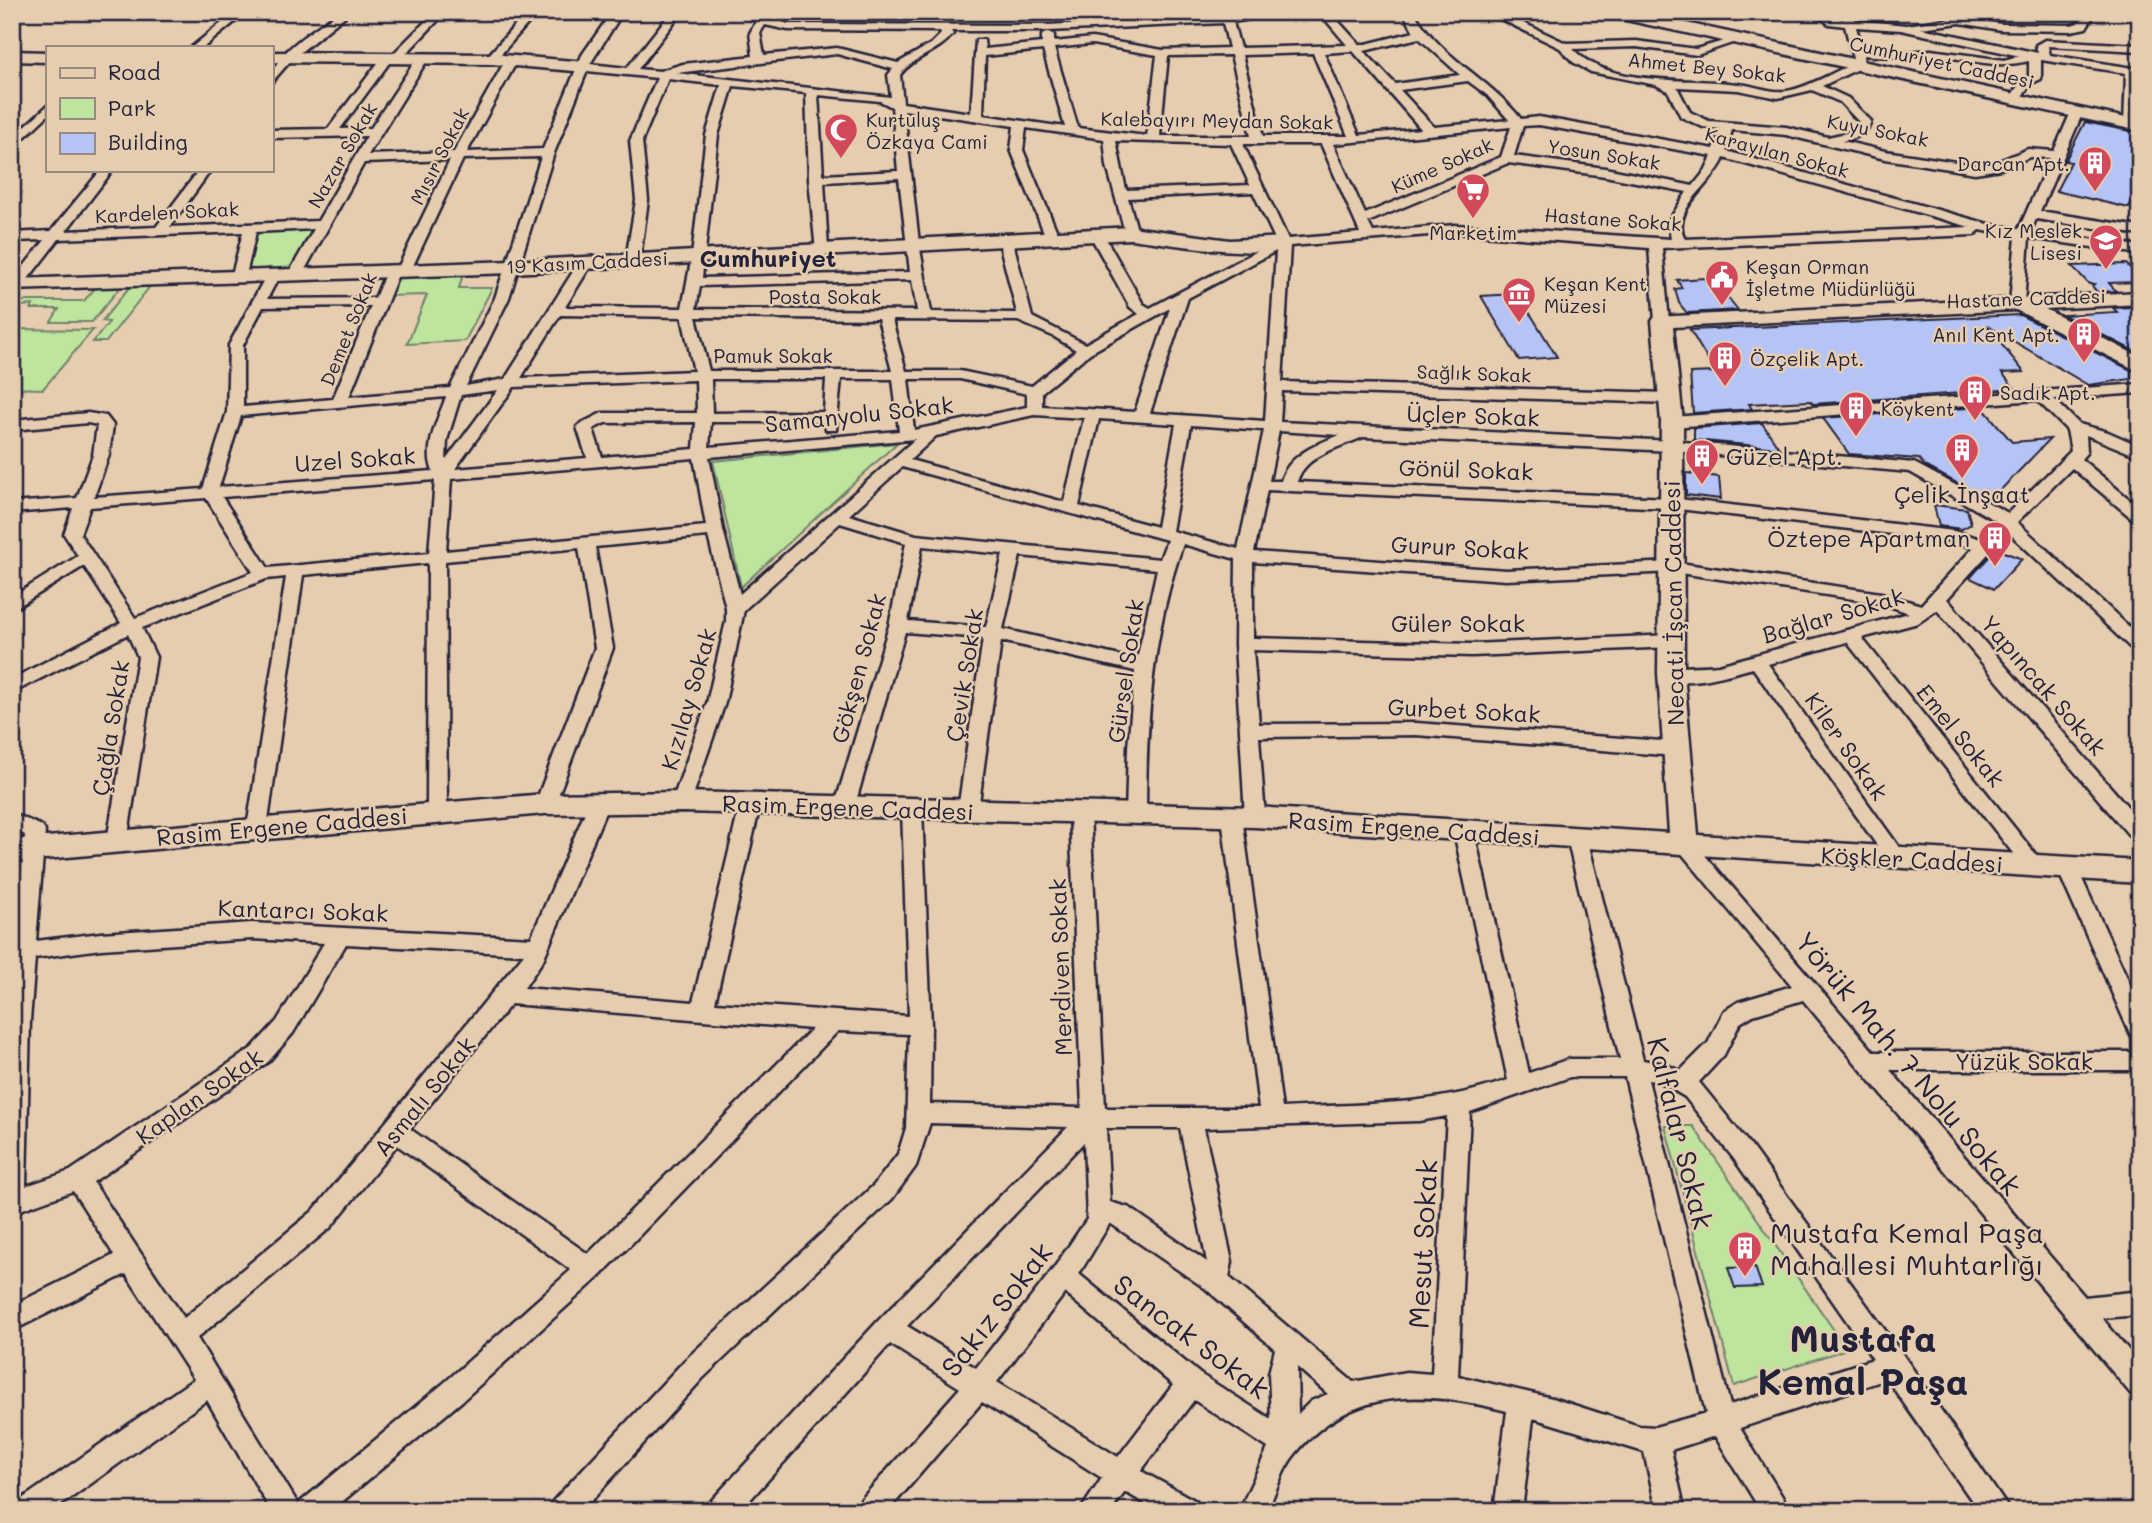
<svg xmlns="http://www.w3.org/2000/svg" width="2152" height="1523" font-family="Mali,sans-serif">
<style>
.green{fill:#bee49e;stroke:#70836c;stroke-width:2}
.building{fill:#b6c4f5;stroke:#22223b;stroke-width:2}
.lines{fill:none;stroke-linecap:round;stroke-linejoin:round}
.street-casing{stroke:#22223b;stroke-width:5}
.secondary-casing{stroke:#22223b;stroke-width:5}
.street{fill:#e7cdaf;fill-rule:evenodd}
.secondary{fill:#e7cdaf;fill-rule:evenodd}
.labels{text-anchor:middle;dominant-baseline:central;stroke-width:5;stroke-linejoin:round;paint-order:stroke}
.far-street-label{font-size:19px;fill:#22223b;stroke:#e7cdaf}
.far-poi-label{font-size:19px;fill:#22223b;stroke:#e7cdaf;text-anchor:start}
.street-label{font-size:23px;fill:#22223b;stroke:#e7cdaf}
.poi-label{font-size:23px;fill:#22223b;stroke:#e7cdaf;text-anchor:start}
.far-district-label{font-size:24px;font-weight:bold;fill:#22223b;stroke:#e7cdaf}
.near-street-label{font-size:28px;fill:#22223b;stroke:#e7cdaf}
.near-poi-label{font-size:28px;fill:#22223b;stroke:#e7cdaf;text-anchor:start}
.near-district-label{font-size:37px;font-weight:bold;fill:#22223b;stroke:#e7cdaf}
</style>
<rect width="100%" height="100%" fill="#e7cdaf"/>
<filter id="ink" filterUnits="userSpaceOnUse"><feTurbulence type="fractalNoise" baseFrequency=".0143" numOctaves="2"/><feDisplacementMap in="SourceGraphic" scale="14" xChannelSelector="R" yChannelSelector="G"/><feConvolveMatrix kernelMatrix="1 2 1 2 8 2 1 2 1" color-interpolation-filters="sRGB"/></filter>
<g filter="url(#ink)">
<path class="green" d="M315 228 291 268 247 270 257 230Z
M464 271 459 288H492L465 341 407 344 427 295 386 296 397 274Z
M131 285H151L106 342H93L109 322 102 321Z
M121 286 92 322H51L59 309H31L33 305 19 306 22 301H84L96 287Z
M12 329 93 330 43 389 12 388Z
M897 443 741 587 713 461Z
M1665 1126H1693L1847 1349 1734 1386Z"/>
<path class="building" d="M2085 122 2140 133V192L2137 191 2129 208 2056 191 2071 162 2065 161Z
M2126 264 2140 277V282L2109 283 2116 291 2097 292 2092 286 2094 284H2089L2072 266Z
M1705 278 1716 295H1726L1738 310 1687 313 1679 303 1675 289 1682 288 1677 280Z
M1516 294 1533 318 1557 357 1519 360 1481 296Z
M2133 307 2140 311V354L2063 315 2117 312 2113 308Z
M2020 315 2131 370V379L2088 385 1986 325 2024 372 2002 373 2015 389 1813 404 1810 401 1749 404 1752 409 1693 413 1690 373 1715 372 1690 330Z
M1982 407 2012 442 2050 439 1990 501 1925 466 1919 459 1849 454 1823 418Z
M1762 423 1779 448 1694 440V428Z
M1686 473 1719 477 1721 499 1686 495Z
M1934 505 1967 509 1971 524 1962 529 1939 526Z
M1996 549 2022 559 1994 589 1970 578Z
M1755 1267 1762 1287 1735 1288 1728 1268Z"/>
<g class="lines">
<g class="street-casing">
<path id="street" d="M235 12H247L204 47H192Z
M338 12H350L292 59 271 83C271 52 316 30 338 12Z
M435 12H446L401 59H392L340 129 371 128 419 55H427L429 57 368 155 454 152 505 61 511 58 517 61 467 152 543 149 582 55 612 12H623L590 64 627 68 671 12H682L638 69 660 71 683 64 753 56 750 33 756 22 740 12H754L788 24 1048 25 1289 12 1233 22 1240 48 1347 45 1319 12H1330L1359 44H1366L1414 32 1403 12H1414C1440 58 1489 78 1521 119L1539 117 1714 149 1720 129 1703 127 1681 117 1668 91 1656 85 1591 72 1573 62 1560 48 1486 12H1500L1566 43 1636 41 1696 49 1741 36V40L1697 55 1636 47 1573 49C1609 88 1689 77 1738 84 1754 85 1769 93 1786 91 1802 90 1837 71 1854 63L1845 26 1829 24 1812 12H1825L1843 20 1842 12H1852L1855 20 1907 25 1960 17 2001 24 2071 25 2078 23 2085 12H2096L2086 28 2071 31 2001 30 1960 23 1921 28 2038 53 2036 45 2045 40 2140 45V51L2048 46 2050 55 2140 69 2134 127 2124 124 2126 73 2041 60V79L2030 84 2019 101 2015 103 2009 99 2022 80 2029 77V61C1989 70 1968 57 1930 56 1907 56 1887 58 1863 55L1864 66 1822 86 1848 98 1871 121C1868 134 1854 139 1842 141L1885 151 1975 165 1994 163 2028 149 2054 151 2071 112 2081 109 2083 112 2040 211 2140 227V235L2036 219 2031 231 2140 246V254L2029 238 2024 303 2017 307 2010 303 2016 237 1980 230 1974 235 1662 248 1669 321 1662 325 1655 321 1649 248 1455 233 1290 246 1282 382 1670 393 1678 398 1670 403 1282 391 1280 422 1673 441 1914 463 2008 513 2071 451 2067 430 2037 400 1672 427 1664 422 1672 417 2140 384V393L2054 399 2079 424 2108 432 2140 446V457L2086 435 2087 452 2081 459 2140 508V522L2134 520 2072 468 2017 522 2140 637V653L2134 651 2008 532 1947 599 2140 821V842L2133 840 1937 610 1918 623 1862 638 2041 861 2044 866 2041 871H2027L1847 642 1768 664 1904 854 1907 859 1904 864H1890L1753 668C1733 673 1676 692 1662 673 1668 665 1706 667 1719 665L1909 613 1880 603 1673 572 1506 580 1253 562V638L1472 644 1672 635 1681 641 1672 647 1472 656 1253 650 1259 724 1416 723 1675 742 1685 749 1675 756 1416 735 1259 737 1265 817 1262 822H1248L1245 817 1235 644 1236 559 1183 544C1152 632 1146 723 1146 815L1143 820 1136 822 1126 815 1128 747 1135 671 1001 641 978 810 968 817 958 810 983 638 905 632 854 808 844 815 834 808 889 626 906 543 840 523 744 610 725 703 689 807 682 809 672 802 707 703 726 621V608L708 536 595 547 613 648 555 804 545 811 535 804 595 648 579 548 445 561 447 812 437 819 427 812 428 563 303 575 267 828 264 833H250L247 828 286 577 266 579 142 628 156 657 127 841 124 846H110L107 841 138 657 128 634 12 693V679L121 623 84 566 12 610V597L78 556 64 534 73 508 12 513V503L77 498 93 455 97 425 88 423 12 430V420L88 413 106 416 113 425 109 455 94 497 203 489 227 412 229 345 269 270 281 273 267 299 375 298 388 267 398 268 450 160 364 163 303 273 296 277 289 273 314 229 256 232 246 275 239 279 232 275 243 232 59 239 21 288 12 289V281L45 240 12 241V233L51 231 101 170H113L66 231 156 227 199 170H211L170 227 318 221 367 136 271 138V130L328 129 384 55H392ZM1223 23 1229 48 1163 50 1092 38 1054 42V35L1048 32 1042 35V43L985 49 984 40H976L971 113 903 103 900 75C914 56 938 53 953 34L951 31H1048ZM765 25 788 30 940 31 941 34 931 44 898 63 837 48 764 55 760 33ZM1856 27 1901 30 2020 56 2004 60 1931 50 1895 53 1862 48ZM1419 38 1460 75 1395 84 1364 51ZM1092 44 1157 55 1147 136 1078 128 1054 48ZM1043 50 1065 127 983 115 985 56ZM1353 51 1421 129 1359 135 1324 53ZM1313 53 1348 136H1263L1242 55ZM837 54 893 69 888 75 891 97 676 73ZM1231 55 1251 136H1160L1168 56ZM587 71 657 78 630 141 636 200 626 259 633 263 640 259 648 200 642 141 668 79 721 85 706 135 692 256 682 308 565 307 593 262 581 259 505 379 466 386 509 298 554 153ZM1468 81 1487 95 1509 120 1434 127 1400 90ZM733 86 806 93 809 179 816 252 828 249 824 182 899 178 910 272 702 278 718 135ZM1677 87 1738 90 1778 98 1812 90 1840 102 1859 122 1846 133 1828 137 1786 127 1709 121 1690 112ZM818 95 880 101 892 107 898 171 823 175ZM904 110 1014 126 1011 150 1047 240 1059 237 1023 150 1026 128 1104 139 1107 166 1126 236 1138 233 1128 198 1253 192 1276 241 1150 308 1143 304 1102 232H1092L1090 235 1130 307 1139 314 1085 344 1032 317 1012 238 1005 234 998 238 1017 313 931 312 919 243ZM1539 125 1712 156 1705 171 1693 186 1605 168 1514 156 1523 126ZM1511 127 1501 157 1365 214 1333 144ZM1732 130 1786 135 1885 159 1975 173 2001 169 2030 157 2050 158 2019 229 1992 225 1726 151ZM1116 141 1231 144 1250 185 1126 190ZM1243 144H1321L1360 233 1288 239ZM541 157 495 298 450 388 349 397 399 272 404 274 411 270 463 159ZM1724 158 1970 227 1685 239C1669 209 1714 184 1724 158ZM1508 163 1605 176 1687 192 1668 222 1671 239 1455 225 1373 232 1368 222ZM1276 251 1265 421 1150 413 1188 298ZM912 280 917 311 696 309 700 286ZM371 306 333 399 243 407V345L263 307ZM1170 308 1135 412 1042 406V392L1090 353ZM560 315 682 317 694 371 521 378ZM696 317 878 319 892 371H709ZM892 320 1018 321 1053 336 1076 350 1032 386 960 371H906ZM711 379H826L824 412 712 413ZM841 379H893L899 431 709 447 711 422H824L826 430H836ZM908 379H960L1027 394V407L914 430ZM696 380 697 413H602L580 424 577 427 587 458 455 469 514 387ZM498 390 446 460 447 440 461 395ZM446 397C438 419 423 448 433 471L219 487 241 416ZM1034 415 1084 418 1064 502 910 460 936 436ZM1099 419 1176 424 1157 527 1079 506ZM696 422 694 449 602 457 593 429 605 423ZM1191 425 1264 430 1238 549 1172 531ZM1279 431 1340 435C1317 444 1288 455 1281 481H1269ZM1363 437 1673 451 1910 472 1998 522 1981 539 1954 531 1670 498 1297 482C1304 455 1341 447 1363 437ZM915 439 740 594 723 530 709 457ZM694 458 706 526 446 551 451 479ZM902 467 1167 540 1160 559 916 535 849 515ZM435 480 429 553 268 568 222 497ZM1267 490 1670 508 1952 541 1973 548 1921 605 1881 593 1673 562 1506 570 1254 552ZM206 498 253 572 135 618 80 534 90 507ZM922 546 1003 554 986 627 908 621ZM1020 556 1157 569 1137 660 1003 629Z
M527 12H538L495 61H487V57Z
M47 106V116L12 149V138Z
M599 796 609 803 543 960 524 988 693 1002 740 805 750 798 760 805 715 1003 909 1016 902 809 905 804H919L922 809 931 1025 930 1104 1082 1108 1070 814 1073 809H1087L1090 814 1105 1108H1259L1222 817 1225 812H1239L1242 817 1282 1108C1358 1104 1436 1106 1508 1080L1454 832 1457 827H1471L1474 832 1529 1073 1569 1059H1620L1567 838 1570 833H1584L1587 838 1643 1060 1665 1064 1680 1071 1708 1043 1724 1011 1738 1002 1792 986 1674 844 1677 839H1691L1874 1052H2140V1070H1890L2085 1297 2140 1291V1315L2102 1318 2140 1364V1397L2131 1394 1803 1000 1753 1015 1740 1023 1724 1055 1699 1082 1750 1145 1903 1355 2010 1511H1979L1887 1379 1740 1428 1791 1511H1761L1715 1436 1671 1450 1685 1511H1657L1644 1452 1533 1418 1522 1511H1494L1507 1411C1428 1391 1352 1385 1296 1453 1282 1469 1276 1492 1267 1511H1239L1268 1448 1194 1400 1141 1471 1196 1501 1200 1511H1158L1125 1492 1111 1511H1080L1102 1478 982 1402 888 1511H856L860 1501 960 1388 890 1344 740 1511H707L711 1501 879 1320 1068 1127 930 1123 916 1166 892 1199 703 1378 582 1511H549L553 1501 685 1360 874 1185 898 1154 906 1128 909 1034 838 1031 599 1277 462 1401 331 1511H271L207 1400 53 1511H15L19 1501 194 1379 126 1274 12 1331V1306L114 1255 73 1191 12 1213V973L25 835 12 829V813L42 826 45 831 36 941 101 933 252 923 531 938 589 803ZM252 939 324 943 277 1021 252 1048 70 1171 26 1186 30 1021 35 958 101 949ZM346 944 524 954 313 1211 184 1318 93 1182 268 1062 293 1033ZM511 1004 812 1029 588 1254 410 1129ZM1570 1077H1625L1706 1413 1655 1427 1639 1426 1552 1398 1458 1376 1470 1112ZM1648 1080 1660 1082 1685 1097 1734 1159 1873 1359 1730 1405ZM1447 1116 1432 1374 1406 1372 1353 1382 1229 1277 1232 1262 1204 1128 1419 1121ZM1106 1128H1180L1207 1262 1130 1208 1110 1202ZM1084 1142 1087 1219 1054 1268 976 1368 907 1326ZM397 1145 571 1270 444 1383 298 1504 197 1338 331 1227ZM1110 1223 1206 1289 1275 1349 1269 1373 1271 1419 1200 1374 1079 1274ZM1065 1293 1173 1385 1118 1457 997 1382ZM1297 1367 1328 1394 1311 1401 1298 1414Z
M2067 860 2074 863 2077 868 2140 1006V1040L2132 1037 2129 1031 2057 868 2060 863Z"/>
</g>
<g class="secondary-casing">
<path id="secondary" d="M1604 12H1635L2140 121V131L1612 17Z
M12 51 47 52V62L12 61Z
M271 52 491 54 586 62 594 67 586 72 491 64 271 62Z
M1131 227 1230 240 1283 237 1293 243C1277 263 1158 242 1131 239L512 273 12 290V280L16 279 512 261Z
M2140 292V304L2045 309 2140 357V372L2016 310 1673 327 1683 422 1684 673 1698 835 2140 861V883L1255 827 682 812 545 814 12 862V840L545 794 682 792 1255 807 1669 833 1658 673 1661 422 1652 321 1655 317Z"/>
</g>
<use href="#street" class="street"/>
<use href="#secondary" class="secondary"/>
</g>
</g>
<defs>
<g id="mosque-pin" transform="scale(1.75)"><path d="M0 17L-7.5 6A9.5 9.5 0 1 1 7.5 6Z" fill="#d1495b" stroke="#e7cdaf"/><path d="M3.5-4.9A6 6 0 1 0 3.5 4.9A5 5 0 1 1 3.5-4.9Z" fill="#fff"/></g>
<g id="building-pin" transform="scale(1.75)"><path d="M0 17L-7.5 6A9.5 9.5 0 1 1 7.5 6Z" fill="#d1495b" stroke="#e7cdaf"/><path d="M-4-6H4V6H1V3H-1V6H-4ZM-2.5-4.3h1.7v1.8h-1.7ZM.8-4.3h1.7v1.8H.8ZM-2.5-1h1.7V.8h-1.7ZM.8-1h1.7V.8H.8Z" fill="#fff"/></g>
<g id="supermarket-pin" transform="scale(1.75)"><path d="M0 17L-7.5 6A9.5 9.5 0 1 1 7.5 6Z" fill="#d1495b" stroke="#e7cdaf"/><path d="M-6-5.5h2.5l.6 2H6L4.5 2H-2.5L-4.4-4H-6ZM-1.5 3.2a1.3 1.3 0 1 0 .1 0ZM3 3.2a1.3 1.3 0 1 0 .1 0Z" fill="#fff"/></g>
<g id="school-pin" transform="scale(1.75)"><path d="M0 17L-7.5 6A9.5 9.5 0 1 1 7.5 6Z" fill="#d1495b" stroke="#e7cdaf"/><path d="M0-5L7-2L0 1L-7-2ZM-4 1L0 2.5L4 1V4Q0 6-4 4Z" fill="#fff"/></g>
<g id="civic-pin" transform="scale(1.75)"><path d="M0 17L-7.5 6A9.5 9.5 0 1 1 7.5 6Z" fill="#d1495b" stroke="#e7cdaf"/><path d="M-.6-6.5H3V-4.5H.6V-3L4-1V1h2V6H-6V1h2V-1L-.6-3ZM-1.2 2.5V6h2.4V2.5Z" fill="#fff"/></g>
<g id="museum-pin" transform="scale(1.75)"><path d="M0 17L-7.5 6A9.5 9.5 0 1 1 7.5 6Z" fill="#d1495b" stroke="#e7cdaf"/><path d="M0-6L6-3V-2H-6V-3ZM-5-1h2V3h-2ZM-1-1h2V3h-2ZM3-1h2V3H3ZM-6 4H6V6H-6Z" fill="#fff"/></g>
</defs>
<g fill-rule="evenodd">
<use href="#mosque-pin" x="841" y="130"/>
<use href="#building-pin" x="2095" y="163"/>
<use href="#supermarket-pin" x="1473" y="190"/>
<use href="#school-pin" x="2106" y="241"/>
<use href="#civic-pin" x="1722" y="277"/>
<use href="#museum-pin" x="1519" y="294"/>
<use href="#building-pin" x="2084" y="334"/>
<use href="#building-pin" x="1725" y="358"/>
<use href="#building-pin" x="1975" y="392"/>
<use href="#building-pin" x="1856" y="408"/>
<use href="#building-pin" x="1962" y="450"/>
<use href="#building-pin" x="1702" y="456"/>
<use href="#building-pin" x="1995" y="538"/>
<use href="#building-pin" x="1745" y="1248"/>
</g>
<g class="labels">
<g class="far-street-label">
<text transform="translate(1942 62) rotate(12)">Cumhuriyet Caddesi</text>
<text transform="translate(1707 67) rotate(6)">Ahmet Bey Sokak</text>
<text transform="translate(1217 120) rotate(1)">Kalebayırı Meydan Sokak</text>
<text transform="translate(1878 130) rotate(11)">Kuyu Sokak</text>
<text transform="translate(1777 152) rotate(15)">Karayılan Sokak</text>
<text transform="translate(1604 154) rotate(9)">Yosun Sokak</text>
<text transform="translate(342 155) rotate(-60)">Nazar Sokak</text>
<text transform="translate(439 156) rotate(-63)">Mısır Sokak</text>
<text transform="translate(1442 165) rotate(-24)">Küme Sokak</text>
<text transform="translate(167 212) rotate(-3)">Kardelen Sokak</text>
<text transform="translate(1613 219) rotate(4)">Hastane Sokak</text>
<text transform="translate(587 262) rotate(-3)">19 Kasım Caddesi</text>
<text x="825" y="296">Posta Sokak</text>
<text transform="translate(2026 298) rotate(-2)">Hastane Caddesi</text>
<text transform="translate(348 329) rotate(-68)">Demet Sokak</text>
<text x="773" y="355">Pamuk Sokak</text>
<text transform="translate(1474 373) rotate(2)">Sağlık Sokak</text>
</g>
<g class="far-poi-label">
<text x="866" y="119">Kurtuluş<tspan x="866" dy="22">Özkaya Cami</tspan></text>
<text x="2070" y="163" text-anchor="end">Darcan Apt.</text>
<text x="2082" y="230" text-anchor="end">Kız Meslek<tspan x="2082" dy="22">Lisesi</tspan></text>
<text x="1473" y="232" text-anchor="middle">Marketim</text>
<text x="1746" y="266">Keşan Orman<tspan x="1746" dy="22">İşletme Müdürlüğü</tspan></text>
<text x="1544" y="283">Keşan Kent<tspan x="1544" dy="22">Müzesi</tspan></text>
<text x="2060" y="334" text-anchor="end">Anıl Kent Apt.</text>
<text x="1750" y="358">Özçelik Apt.</text>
<text x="2000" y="392">Sadık Apt.</text>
<text x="1881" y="408">Köykent</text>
</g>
<g class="street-label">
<text transform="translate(859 414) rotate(-6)">Samanyolu Sokak</text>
<text transform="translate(1473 415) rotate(2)">Üçler Sokak</text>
<text transform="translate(355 459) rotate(-4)">Uzel Sokak</text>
<text transform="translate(1466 469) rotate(2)">Gönül Sokak</text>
<text transform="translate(1460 547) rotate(3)">Gurur Sokak</text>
<text transform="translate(1673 603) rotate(-91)">Necati İşcan Caddesi</text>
<text transform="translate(1833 615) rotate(-16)">Bağlar Sokak</text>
<text x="1458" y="623">Güler Sokak</text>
<text transform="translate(858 668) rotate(-75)">Gökşen Sokak</text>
<text transform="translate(1125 671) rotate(-82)">Gürsel Sokak</text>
<text transform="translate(964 675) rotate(-81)">Çevik Sokak</text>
<text transform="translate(2044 685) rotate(49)">Yapıncak Sokak</text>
<text transform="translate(688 699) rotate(-74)">Kızılay Sokak</text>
<text transform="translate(1464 710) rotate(3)">Gurbet Sokak</text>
<text transform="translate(110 728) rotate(-81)">Çağla Sokak</text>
<text transform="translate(1961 735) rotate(51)">Emel Sokak</text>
<text transform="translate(1847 746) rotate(55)">Kiler Sokak</text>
<text transform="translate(848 807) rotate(2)">Rasim Ergene Caddesi</text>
<text transform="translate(282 826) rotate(-5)">Rasim Ergene Caddesi</text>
<text transform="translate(1414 828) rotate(4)">Rasim Ergene Caddesi</text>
<text transform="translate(1912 859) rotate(3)">Köşkler Caddesi</text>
<text transform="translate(303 910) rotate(2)">Kantarcı Sokak</text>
<text transform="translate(1060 967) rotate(-92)">Merdiven Sokak</text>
<text x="2024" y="1061">Yüzük Sokak</text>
<text transform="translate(199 1096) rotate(-35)">Kaplan Sokak</text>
<text transform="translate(424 1096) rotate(-51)">Asmalı Sokak</text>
</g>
<g class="poi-label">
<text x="1726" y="456">Güzel Apt.</text>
<text x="1962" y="494" text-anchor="middle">Çelik İnşaat</text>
<text x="1970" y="538" text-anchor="end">Öztepe Apartman</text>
</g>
<g class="far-district-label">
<text x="768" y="257">Cumhuriyet</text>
</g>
<g class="near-street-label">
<text transform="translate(1909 1063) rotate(50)">Yörük Mah. 7 Nolu Sokak</text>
<text transform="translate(1681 1133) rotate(76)">Kalfalar Sokak</text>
<text transform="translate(1422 1244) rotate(-87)">Mesut Sokak</text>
<text transform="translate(996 1309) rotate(-52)">Sakız Sokak</text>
<text transform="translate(1192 1336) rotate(37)">Sancak Sokak</text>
</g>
<g class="near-poi-label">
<text x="1770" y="1232">Mustafa Kemal Paşa<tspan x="1770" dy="32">Mahallesi Muhtarlığı</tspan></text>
</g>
<g class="near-district-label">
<text x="1863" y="1337">Mustafa<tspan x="1863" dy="43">Kemal Paşa</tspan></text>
</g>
</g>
<rect width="2152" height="1523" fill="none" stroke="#e7cdaf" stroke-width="42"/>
<rect x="21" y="21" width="2110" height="1481" fill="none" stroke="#22223b" stroke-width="2.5" filter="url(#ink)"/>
<rect x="46" y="46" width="228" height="126" fill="#e7cdaf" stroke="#988981" stroke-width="2"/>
<rect x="60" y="68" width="35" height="10" fill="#e7cdaf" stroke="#988981" stroke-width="2"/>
<text x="108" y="80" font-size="21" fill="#22223b">Road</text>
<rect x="60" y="98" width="35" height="21" fill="#bee49e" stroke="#988981" stroke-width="2"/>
<text x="108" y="116" font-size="21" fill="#22223b">Park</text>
<rect x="60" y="133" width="35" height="21" fill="#b6c4f5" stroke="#988981" stroke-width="2"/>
<text x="108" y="150" font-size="21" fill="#22223b">Building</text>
</svg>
